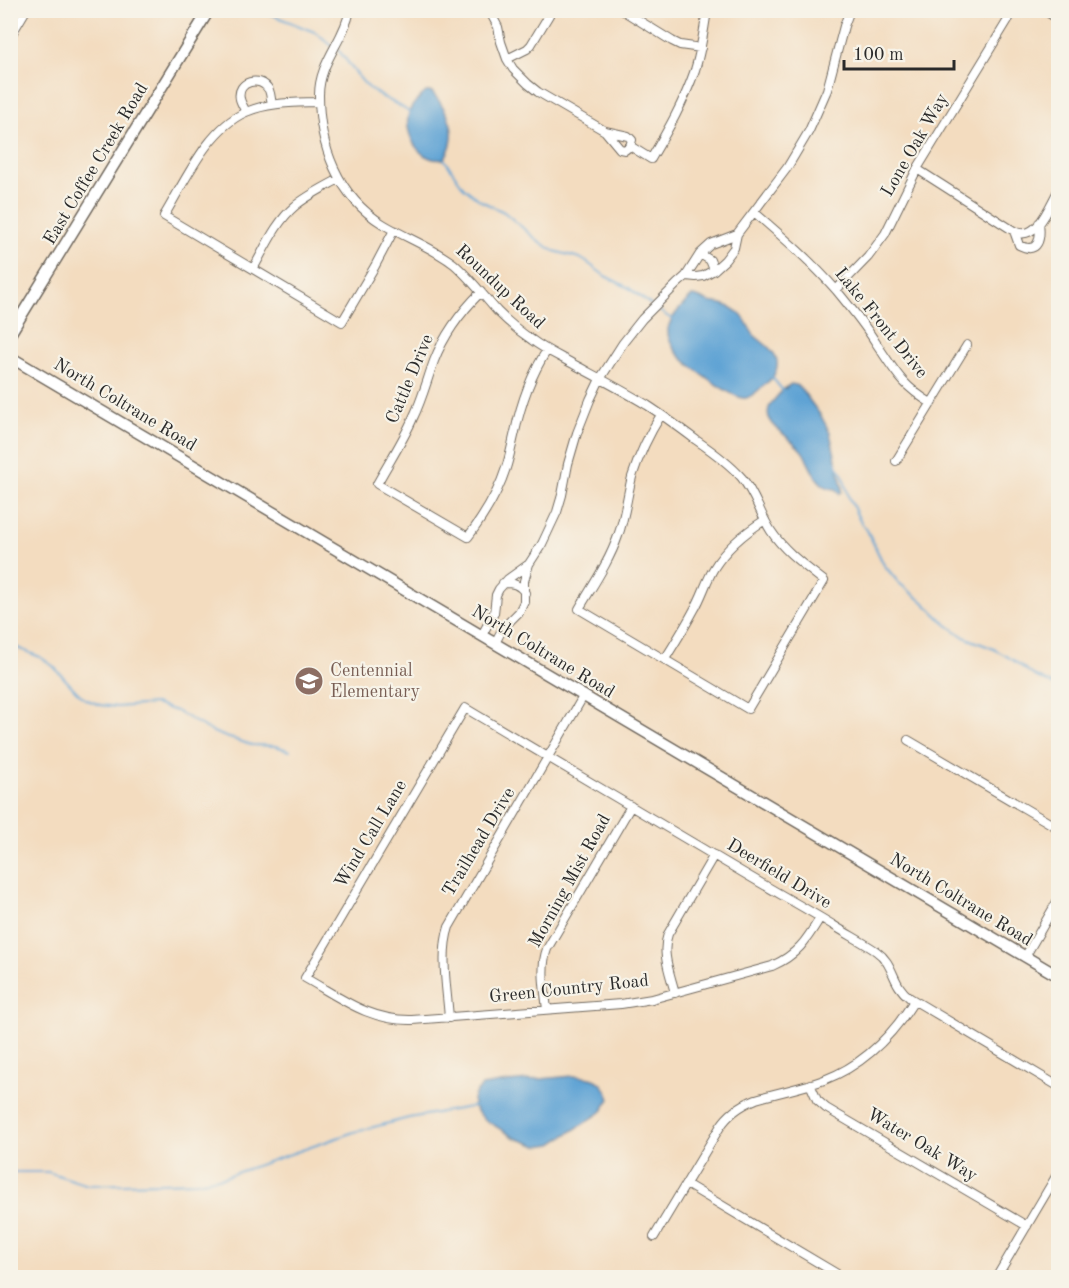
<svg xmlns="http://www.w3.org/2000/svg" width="1069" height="1288" font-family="'Old Standard TT',serif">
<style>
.water{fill:#5fa3d4;stroke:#456780;stroke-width:1.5}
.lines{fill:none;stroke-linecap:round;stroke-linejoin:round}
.stream{stroke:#5fa3d4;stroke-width:2}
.minor-casing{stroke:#71695f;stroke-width:10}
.tertiary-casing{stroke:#71695f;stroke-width:13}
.minor{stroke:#fff;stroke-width:8}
.tertiary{stroke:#fff;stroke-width:10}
.labels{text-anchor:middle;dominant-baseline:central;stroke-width:4.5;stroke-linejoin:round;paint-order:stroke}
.street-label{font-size:18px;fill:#2b2b2b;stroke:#f7f3e8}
.education-label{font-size:18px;fill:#785e54;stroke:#f7f3e8;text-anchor:start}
</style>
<rect width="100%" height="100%" fill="#f7f3e8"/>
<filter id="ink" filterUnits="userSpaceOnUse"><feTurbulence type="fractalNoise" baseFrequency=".0167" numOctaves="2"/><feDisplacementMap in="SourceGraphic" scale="12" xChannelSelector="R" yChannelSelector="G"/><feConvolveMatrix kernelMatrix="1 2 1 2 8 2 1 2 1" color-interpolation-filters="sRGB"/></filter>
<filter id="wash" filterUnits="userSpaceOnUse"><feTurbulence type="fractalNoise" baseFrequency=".008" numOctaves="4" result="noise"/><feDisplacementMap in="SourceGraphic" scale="24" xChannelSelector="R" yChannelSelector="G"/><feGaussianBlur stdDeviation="1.35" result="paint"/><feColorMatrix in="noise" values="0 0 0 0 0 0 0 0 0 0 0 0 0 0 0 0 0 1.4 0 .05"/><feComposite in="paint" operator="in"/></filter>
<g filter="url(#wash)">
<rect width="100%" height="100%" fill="#f3dcbf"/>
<path class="water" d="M426 92H432C449 112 461 135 444 159 439 160 435 160 430 158 413 152 403 126 410 110 413 103 420 97 426 92Z
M692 296C699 296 702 300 709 302 713 303 718 303 722 304 729 306 737 311 742 316 747 321 749 329 754 335 766 346 785 355 774 375 771 380 752 397 746 398 735 401 687 364 678 354 673 348 667 338 668 329 670 317 683 305 692 296Z
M791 384 796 385 802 390 821 416 830 433 842 486V492L840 494 836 489C818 490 811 467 804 454 794 436 753 423 774 400 779 394 784 388 791 384Z
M573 1076C593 1077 603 1078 610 1099L602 1111 597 1115 552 1144 538 1146 515 1138 487 1121 479 1114 474 1107 473 1099 475 1094 482 1086 508 1082Z"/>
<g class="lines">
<path class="stream" d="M260 10 317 33 332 46
M337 49C348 60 355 75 367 86 379 98 397 102 410 113
M444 159 464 188 481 201 504 212 537 240 554 251 580 258 588 263 605 276 629 288 651 305
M655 308 673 320
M771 376 784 392
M835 461 843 476 849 498 860 521 867 530 884 565 899 583 922 601 946 624 964 637 994 649 1013 660 1033 675 1058 687
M10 648 15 647 40 657 53 666 77 692 85 699 100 705 117 707 154 704 176 711 213 732 226 737 252 745 276 746 290 751
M10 1172H48L88 1185 196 1182 224 1177 354 1132 409 1118 475 1106"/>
</g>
</g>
<g filter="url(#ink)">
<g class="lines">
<g class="minor-casing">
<path id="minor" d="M350 10C344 41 319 62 319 95 319 145 338 197 383 224 406 238 432 247 454 264 470 278 483 295 497 311 508 322 520 332 532 340 545 350 561 357 575 365 599 378 624 391 647 405 664 416 680 428 696 440 712 451 729 463 742 478 755 494 760 514 771 531 784 551 805 566 824 581L748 709 579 609C593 585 609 562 618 536 625 517 627 496 632 477 639 455 649 434 661 415
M489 10 498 27 501 42 507 59 513 69 528 84 538 92 605 131 628 136 632 140 630 146 625 150 620 149 605 131
M622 10 672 41 680 45 701 48
M1044 10 1058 19
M10 37 26 10
M507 59 527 49 531 45 552 10
M319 102C295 103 269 102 246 112 207 129 185 182 164 216L342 322 375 266 394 230
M246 112C244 108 241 103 240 99 236 81 261 75 269 90 271 95 271 100 272 105
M630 146 651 159C668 130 684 102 695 70 701 51 704 31 707 10
M917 169 1014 231C1036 243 1049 207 1058 191
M754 212C783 237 812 262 837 291 851 308 865 325 876 343 895 371 901 385 931 403
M1014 231 1019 245C1039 255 1041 238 1039 223
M700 254 710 260 714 270
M253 269C265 248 276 222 295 206 308 195 325 187 339 179
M686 276 696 277 703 276 714 270 725 260 734 248 737 234 787 168 809 131 827 90 844 26 850 10
M836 290 868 257 885 234 917 169 1014 10
M481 292C461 312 444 335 434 361 427 380 422 400 413 418 403 441 389 462 377 484L468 537C484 516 498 493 506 468 510 456 512 444 515 432 521 403 531 375 547 350
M896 461 967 345
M1058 522 1057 537 1058 550
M503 583C513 583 519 584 525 593
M482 635 494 613 496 595 499 589 508 579 529 564
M495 643 503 628 519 612 524 602V581L529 564 542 544 557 512 562 495 568 464 577 433 590 400 600 379 623 343 642 319 677 284 686 276 700 254 711 244 737 234
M665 659C675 643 685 627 694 610 702 597 706 581 714 568 727 547 744 533 765 520
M908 740 1058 828
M820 918C806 941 797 955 772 966L652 999 621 1004 412 1020C369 1021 341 998 305 978L465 708C559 764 653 819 747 875 776 892 805 908 833 925 847 934 863 942 876 951 895 964 891 984 910 998L1058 1086
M1025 957 1058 900
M675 993C670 973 661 953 668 934L714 855
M547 1010C545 990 540 968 547 949L631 806
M449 1018C447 989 440 954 449 927L584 695
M810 1084 817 1100 826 1108 1027 1226
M686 1184 844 1278
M654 1237 720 1127C729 1113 741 1105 756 1099 779 1092 802 1088 824 1080 864 1065 892 1036 914 1001
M996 1278 1058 1173"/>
</g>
<g class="tertiary-casing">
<path id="tertiary" d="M10 334 209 10
M10 357 1058 976"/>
</g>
<use href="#minor" class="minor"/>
<use href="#tertiary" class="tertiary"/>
</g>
</g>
<defs>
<g id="school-disc" transform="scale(1.5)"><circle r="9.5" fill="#8d6e63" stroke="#f7f3e8"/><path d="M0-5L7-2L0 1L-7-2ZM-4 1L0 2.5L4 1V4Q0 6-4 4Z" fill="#fff"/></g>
</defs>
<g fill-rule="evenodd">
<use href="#school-disc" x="309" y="681"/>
</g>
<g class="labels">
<g class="street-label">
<text transform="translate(915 145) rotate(-60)">Lone Oak Way</text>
<text transform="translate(96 164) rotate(-59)">East Coffee Creek Road</text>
<text transform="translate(500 287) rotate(43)">Roundup Road</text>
<text transform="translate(881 323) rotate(51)">Lake Front Drive</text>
<text transform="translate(410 379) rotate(-67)">Cattle Drive</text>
<text transform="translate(125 405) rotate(31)">North Coltrane Road</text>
<text transform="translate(543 652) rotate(31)">North Coltrane Road</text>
<text transform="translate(371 834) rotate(-59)">Wind Call Lane</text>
<text transform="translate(479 842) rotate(-59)">Trailhead Drive</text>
<text transform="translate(779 874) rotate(31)">Deerfield Drive</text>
<text transform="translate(570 881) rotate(-61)">Morning Mist Road</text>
<text transform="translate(961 900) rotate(31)">North Coltrane Road</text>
<text transform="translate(569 989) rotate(-6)">Green Country Road</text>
<text transform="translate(922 1145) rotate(31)">Water Oak Way</text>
</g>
<g class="education-label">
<text x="330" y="671">Centennial<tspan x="330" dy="21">Elementary</tspan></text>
</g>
</g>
<rect width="1069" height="1288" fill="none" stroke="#f7f3e8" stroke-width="36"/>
<path d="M844 60v9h110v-9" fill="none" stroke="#2b2b2b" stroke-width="3"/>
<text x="853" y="60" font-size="18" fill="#2b2b2b" stroke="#f7f3e8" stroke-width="4.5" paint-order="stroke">100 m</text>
</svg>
